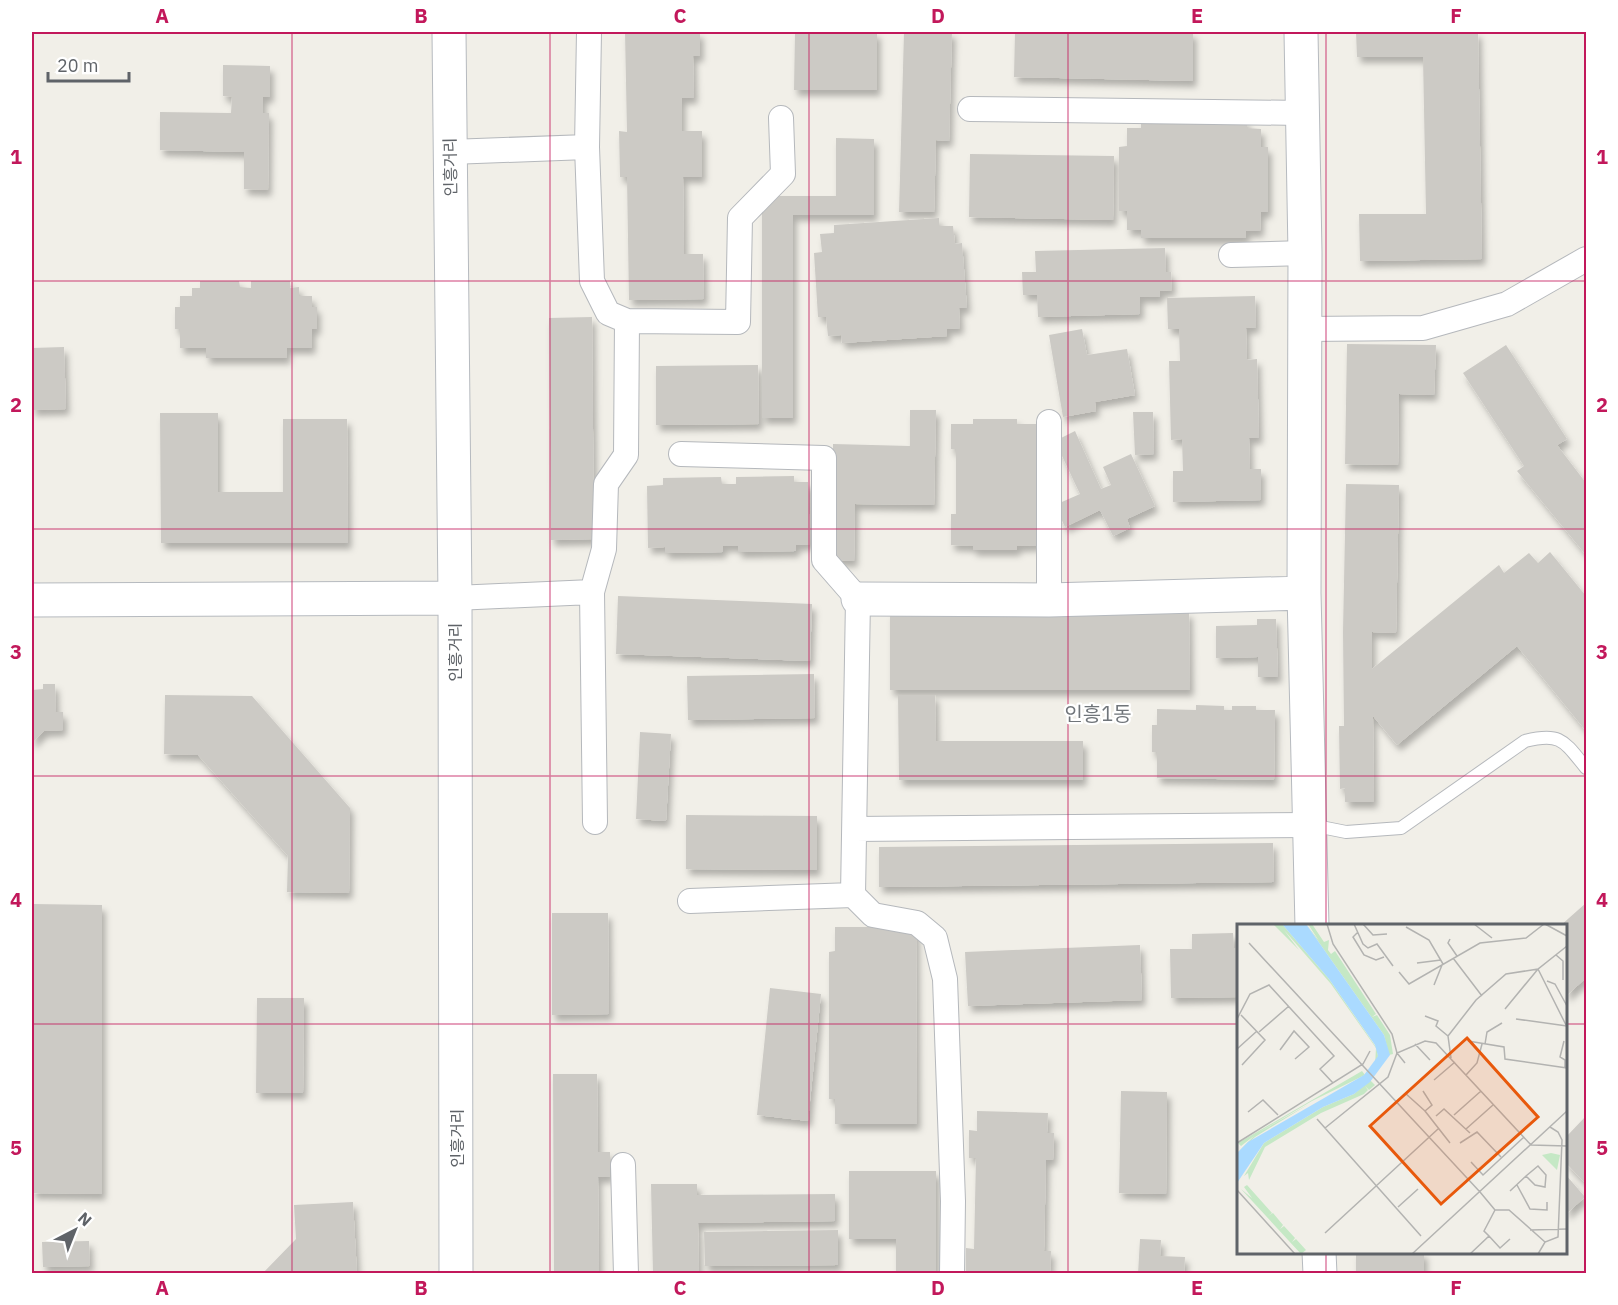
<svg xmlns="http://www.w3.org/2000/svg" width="1618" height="1305" font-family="'IBM Plex Sans','Noto Sans KR',sans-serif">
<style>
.building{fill:#cccac5;filter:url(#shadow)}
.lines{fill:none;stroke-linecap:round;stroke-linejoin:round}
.lane-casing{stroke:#b5b8bc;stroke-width:14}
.street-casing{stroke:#b5b8bc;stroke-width:26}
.secondary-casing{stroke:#b6babf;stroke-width:35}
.lane{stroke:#fff;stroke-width:12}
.street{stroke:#fff;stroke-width:24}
.secondary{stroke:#fff;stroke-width:33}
.grid{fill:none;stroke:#c2185b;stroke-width:1.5;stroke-opacity:0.55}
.labels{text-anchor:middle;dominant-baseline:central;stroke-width:4.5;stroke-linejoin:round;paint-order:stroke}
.street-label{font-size:16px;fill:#5f6368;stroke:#fff}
.quarter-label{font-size:20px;fill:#70757a;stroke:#fff}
.inset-road{fill:none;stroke:#b3b3b1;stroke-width:1.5}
.view{fill:#e8590c;fill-opacity:0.15;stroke:#e8590c;stroke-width:3}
.inset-edge{fill:none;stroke:#5f6368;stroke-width:3}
.neatline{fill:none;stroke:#c2185b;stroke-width:2}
.grid-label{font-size:20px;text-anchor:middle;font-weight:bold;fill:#c2185b}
</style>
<defs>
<filter id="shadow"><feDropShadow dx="3.5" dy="6" stdDeviation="3" flood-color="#0004"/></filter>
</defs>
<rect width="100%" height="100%" fill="#f1efe8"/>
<path class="building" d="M625 32H700V56H693L694 98H682V131H702V177H683L684 254H703L704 299 629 300 627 177H620L619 131 627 132Z
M795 32H877V90H794Z
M904 32H952L949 141 936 140 934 212H899Z
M1015 32H1193V81L1014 77Z
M1356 32H1478L1482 259 1360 261 1359 214H1426L1423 57H1357Z
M223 65 270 66V97H263V113H269L268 190 244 189V152L160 150V112L231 113 232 97 223 96Z
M1141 120H1247V128L1261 129V147H1268V212H1261L1260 231H1246V238H1141V230H1127V211H1119V147L1127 146V128H1141Z
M836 138 874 139V215H793V418H762V196H836Z
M970 154 1114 156 1113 220 969 217Z
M939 218V226H953L955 244 962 243 967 308H959L960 328 947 329V336L842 343 841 335 828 336 826 317H818L814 253 822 252 820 234 834 233V225Z
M1165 248 1166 272H1171L1172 290 1160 291V297H1140V314L1038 317 1037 295H1023L1022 272H1036L1035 251Z
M200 281H239L240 287 251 288V281H290V288L299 287V296H312V307H317V329H312V348H287V358H206V348H180V329H175V307H180V296H192V288H200Z
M1255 296 1256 327 1246 328 1247 360 1257 359 1259 438H1249L1250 469H1261V500L1173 502V471H1183L1182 439 1171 440 1169 361H1180L1179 329H1168L1167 298Z
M592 317 594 539 551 540 549 318Z
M1082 329 1087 355 1127 349 1135 395 1095 402 1096 411 1063 417 1049 335Z
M1347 344 1436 345 1434 395 1399 394 1398 465 1345 464Z
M1506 345 1567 439 1557 445 1586 483V555L1517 471 1524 466 1463 373Z
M64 347 66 409 32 410V348Z
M758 365 759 424 656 425V366Z
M910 410H936L934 505 855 504 854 561 831 560 833 444 910 446Z
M1133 412H1153L1154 454 1135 455Z
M160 413H218V492H283V419H347L348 543H161Z
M973 419H1017V424H1040V545L1017 546V550H973V546L951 545V514H956V449H951V424H973Z
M1075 431 1101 489 1111 485 1103 467 1131 454 1155 506 1127 519 1130 528 1113 536 1100 510 1065 527 1055 505 1080 494 1055 441Z
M794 476V482H808L810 544 796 545V551L738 552V546H723V552L665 553V547L648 548 647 486 663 485V478L721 477 722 484H736V477Z
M1346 484 1399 485 1396 633 1372 632V669L1499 565 1504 573 1529 553 1538 563 1550 552 1586 596V731L1517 646 1397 745 1373 716 1374 802H1345V788L1340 789 1339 726H1344L1343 632Z
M618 596 812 604 810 661 616 654Z
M890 612H1189L1190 690H890Z
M1257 619H1276L1278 677H1258V657L1216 658V626L1257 625Z
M814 674 815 718 688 720 687 676Z
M43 684H55L56 712H63V730L44 731 32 743V690L43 689Z
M165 695 252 696 350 808 349 893 287 892 288 856 198 755 164 754Z
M898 695H935L936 741H1083V780H899Z
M1196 705 1224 706V710H1232V706H1256V710H1275L1274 780 1157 778V752H1152V725H1157V709L1196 710Z
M640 732 671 734 666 821 636 819Z
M686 815 817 816V870L686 869Z
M1273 843 1274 882 879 887V847Z
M1586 903V978L1566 996V926H1560Z
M32 904 102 905V1194L32 1193Z
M552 913H608L609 1014 552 1015Z
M835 927H916L917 1124H835V1099H829V952L835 951Z
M1233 933 1234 948H1238V997L1171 998 1170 949H1192V934Z
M1140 945 1142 1000 968 1006 965 952Z
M770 988 821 994 808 1121 757 1115Z
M257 998H304L303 1093H256Z
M553 1074H597L598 1152H610V1177H598L599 1274H554Z
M1121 1091 1167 1092 1166 1194 1119 1193Z
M977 1111 1048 1113 1047 1133H1054L1053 1160H1046L1044 1251H1051L1050 1274H966V1248L974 1249 976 1158H969V1130L977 1131Z
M1586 1116V1184L1566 1163V1137Z
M849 1171H936V1274H896V1239H849Z
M1566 1175 1585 1197 1566 1214Z
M651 1184H697V1195L835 1194V1221L698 1223 699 1274H653Z
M353 1202 357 1274H262L296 1239 294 1205Z
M838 1230V1265L705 1266 704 1232Z
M1140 1239 1161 1240 1160 1256 1185 1257 1184 1274H1138Z
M89 1241 90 1266 43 1267 42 1242Z
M1356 1252H1424V1274H1356Z"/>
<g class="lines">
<g class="lane-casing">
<path id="lane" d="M1311 825 1346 832 1401 828 1525 741C1561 732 1564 741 1586 768"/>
</g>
<g class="street-casing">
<path id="street" d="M589 32 587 147 592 281 608 313 627 321
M970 109 1303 113
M450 152 587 147
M1231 255 1305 253
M1304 329 1423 328 1507 304 1586 259
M681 454 824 458V560L858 599 853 895
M455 598 592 592
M1049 600V422
M595 822 592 592 604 549 606 484 626 455 627 321 738 322 740 218 783 174 781 118
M855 829 1309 825
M690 901 853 895 873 915 917 923 935 938 945 979 953 1201 952 1274
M623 1165 626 1274"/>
</g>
<g class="secondary-casing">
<path id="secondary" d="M449 32 455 598 456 1274
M1301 32 1305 253 1304 593 1312 926
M858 599 1049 600 1304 593
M32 600 455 598
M1319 1252 1320 1274"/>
</g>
<use href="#lane" class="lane"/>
<use href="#street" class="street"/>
<use href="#secondary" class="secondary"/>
</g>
<path class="grid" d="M292 32V1274M550 32V1274M809 32V1274M1068 32V1274M1326 32V926M32 281H1586M32 529H1586M32 776H1586M32 1024H1238M1566 1024H1586M1326 1252V1274"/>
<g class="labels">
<g class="street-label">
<text transform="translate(450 167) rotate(-91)">인흥거리</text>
<text transform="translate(455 652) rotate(-90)">인흥거리</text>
<text transform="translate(457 1138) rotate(-90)">인흥거리</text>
</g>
<g class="quarter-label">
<text x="1098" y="713">인흥1동</text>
</g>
</g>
<g transform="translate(1237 924)">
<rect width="330" height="330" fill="#f1efe8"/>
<path d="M36 0H45L92 55 139 123 141 132 138 141 139 124 94 60 47 6 62 26ZM69 0 82 17 71 0H75L87 18 92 16 91 26 94 30 98 27 139 90 135 93 140 91 153 111 156 130 152 131 147 111ZM125 147 128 151 75 177 19 210 72 180 18 213 0 229 17 212 4 222 1 219ZM133 156 138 161 132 166 128 162 131 166 127 170 84 189 28 223 12 256 11 249 7 252 27 219 86 183 117 170ZM314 229 323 231 320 246 305 231ZM10 261 35 289 31 292 36 289 46 301 43 305 47 302 58 314 55 318 59 315 69 326 64 330 4 265 15 274 7 263Z" fill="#c5e8c5"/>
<path d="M45 0H69L147 111 153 131 133 158 117 170 86 183 27 219 0 259V229L11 218 127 151 141 132 138 121 92 55Z" fill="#aadaff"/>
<path class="inset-road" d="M117 0 126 20 131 24 140 20 156 42M126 0 136 11 150 10M237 0 255 14M308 0 330 12M169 3 192 16 206 40M121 8 116 13 127 31 139 36 147 33M213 15 211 19 220 32M12 19 243 268M319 31 326 37V56M216 34 245 72M180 39 204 36M162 48 172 60 243 19 289 14 307 0M310 57 318 60 330 82M197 61 205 41M268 85 301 45 329 101M4 91 28 116 5 141M188 92 201 97 199 102 211 112M0 95 13 70 32 61 97 132 83 145 96 159M279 95 330 102M22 108 52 82M231 117 267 123 268 135 330 144M327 117 323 133 328 136V144M178 120 193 136M248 120 250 108 265 99M0 125 20 107M43 126 57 107 72 123 58 135M214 134 211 112 239 76 269 50 301 45 330 22M168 139 160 129 188 117 199 119 294 221 330 222M229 151 240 139 245 120M197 156 218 138M186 167 195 181 188 187 213 219M168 169 188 187M11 188 26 176 41 191M217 191 244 167M199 192 207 185 233 209M80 195 184 312M88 204 151 153 160 129 155 110 96 20 90 0M229 205 256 181M0 219 126 140 133 127M223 219 240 208 264 233M234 238 246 251 287 213M280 261 293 285 310 286V278M0 266 58 330M273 267 289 252 301 242 309 251 308 263 298 261 289 252M243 268 258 286H272L308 318M161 283 181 265M293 306 330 305M88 309 201 205M252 312 263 324 273 315M175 330 330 187M233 330 252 312 247 307 258 286M301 330 308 318 321 313 325 216 321 208 313 203"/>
<path class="view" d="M230 114 301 193 204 280 133 202Z"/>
<rect width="330" height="330" class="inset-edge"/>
</g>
<rect width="1618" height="1305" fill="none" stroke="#ffffff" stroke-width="66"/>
<g transform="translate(75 1230) rotate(42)" stroke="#ffffff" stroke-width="4.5" paint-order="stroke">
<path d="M0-4.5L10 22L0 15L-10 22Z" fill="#5f6368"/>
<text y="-9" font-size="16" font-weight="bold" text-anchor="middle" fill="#5f6368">N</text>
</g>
<path d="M48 72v9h81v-9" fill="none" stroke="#5f6368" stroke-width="3"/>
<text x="57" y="72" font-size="18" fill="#5f6368" stroke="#ffffff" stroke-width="4.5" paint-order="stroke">20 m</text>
<rect x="33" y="33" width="1552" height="1239" class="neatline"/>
<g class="grid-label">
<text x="162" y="23">A</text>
<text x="421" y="23">B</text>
<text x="680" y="23">C</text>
<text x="938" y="23">D</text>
<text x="1197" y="23">E</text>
<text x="1456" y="23">F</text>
<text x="16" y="164">1</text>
<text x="1602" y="164">1</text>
<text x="16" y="412">2</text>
<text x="1602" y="412">2</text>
<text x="16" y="659">3</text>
<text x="1602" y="659">3</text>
<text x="16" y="907">4</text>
<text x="1602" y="907">4</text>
<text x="16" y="1155">5</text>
<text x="1602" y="1155">5</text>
<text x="162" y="1295">A</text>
<text x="421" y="1295">B</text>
<text x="680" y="1295">C</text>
<text x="938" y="1295">D</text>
<text x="1197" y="1295">E</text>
<text x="1456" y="1295">F</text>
</g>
</svg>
